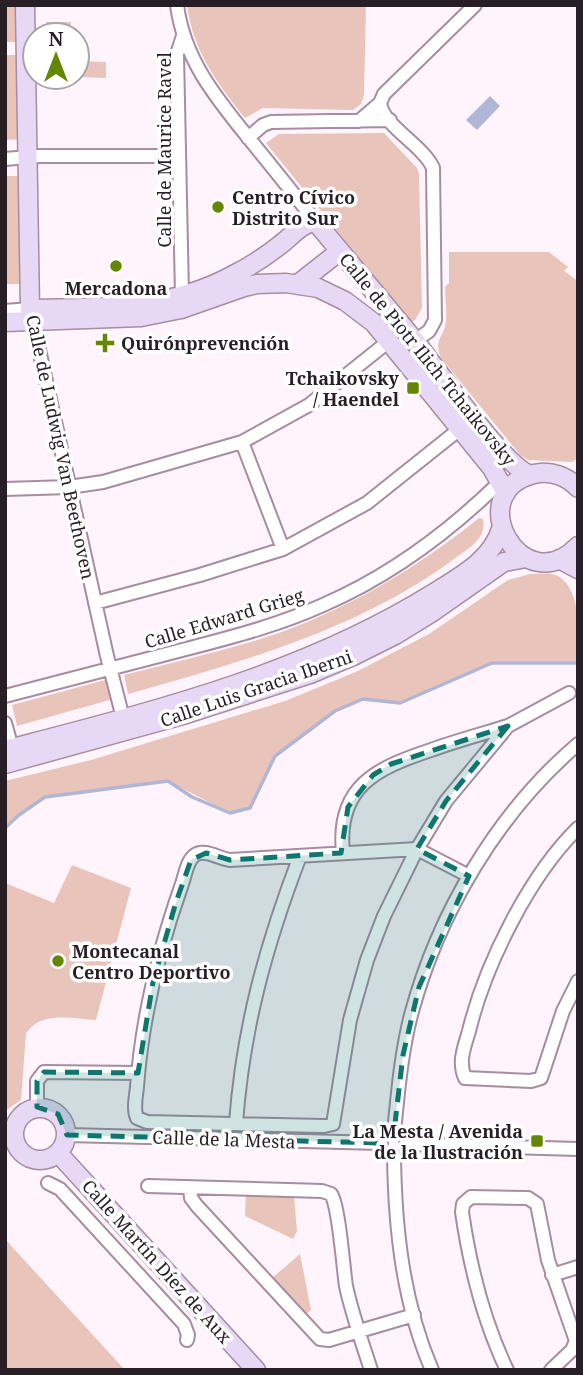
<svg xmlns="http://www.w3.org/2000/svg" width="583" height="1375" font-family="'Noto Serif',serif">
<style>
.green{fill:#e9c4ba}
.water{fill:#b0b7d6}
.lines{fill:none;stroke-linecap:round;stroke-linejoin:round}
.stream{stroke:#b0b7d6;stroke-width:3.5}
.street-casing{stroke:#a68d9f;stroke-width:16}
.secondary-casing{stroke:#a68d9f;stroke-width:21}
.street{stroke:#fff;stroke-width:12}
.secondary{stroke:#e7d9f6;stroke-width:18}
.marked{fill:#0f766e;fill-opacity:0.2;stroke:#0f766e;stroke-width:5;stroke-dasharray:14 9;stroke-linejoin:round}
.poi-dot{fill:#658601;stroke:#fff;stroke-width:2.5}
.labels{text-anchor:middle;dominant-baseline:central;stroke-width:7;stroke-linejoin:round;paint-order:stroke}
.street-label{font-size:18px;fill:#281e25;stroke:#fff}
.poi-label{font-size:18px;font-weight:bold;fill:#281e25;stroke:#fff;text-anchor:start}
</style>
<rect width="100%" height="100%" fill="#fff4fc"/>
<path class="green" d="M5 5H22V42H5Z
M187 5H366L364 95 361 104 353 110 263 108 245 118C217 83 193 51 187 5Z
M46 22H71V35H46Z
M5 55H22L24 139 5 140Z
M81 61 106 62V78L80 77Z
M384 133 417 168 419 174 422 308 415 320 411 322 266 143 279 134Z
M5 176H25L26 284H5Z
M449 252H549L568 267 564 271 578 281V458L572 462 528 460 521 456 441 358C433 339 444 338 446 321 447 310 445 298 445 287L449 283Z
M479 518 483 519C487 539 468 549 454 559 358 630 241 662 128 694L124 675C170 663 218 652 264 638 344 612 414 570 479 518Z
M530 574C539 574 550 572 558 576 583 591 578 636 578 663H492L400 703 363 699 335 711 275 756 250 808 230 813 168 781 45 797 19 815 5 828V781L91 760 285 701 358 671 429 634 508 580Z
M109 679 113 699 17 726 12 705Z
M72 865 131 888 96 1020C72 1019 40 1010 26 1034L21 1100 5 1111V883L54 903Z
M246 1194 294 1196 297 1231 293 1239 245 1216Z
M5 1239 125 1370H5Z
M300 1254 311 1310 304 1316 271 1279Z"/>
<path class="water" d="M490 96 500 106 477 130 466 120Z"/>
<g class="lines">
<path class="stream" d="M5 828 19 815 45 797 168 781 192 797 230 813 250 808 275 756 335 711 363 699 400 703 492 663H578"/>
<g class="street-casing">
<path id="street" d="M177 5C184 60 217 99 251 141 272 167 294 194 315 221
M380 103C383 126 423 145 433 168L435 320 429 331 415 341
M359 121 380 103 384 94 475 5
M248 138 263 125 271 122 390 120
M5 159 40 156H179
M182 295 177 54 183 36
M5 311 30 309 107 656 123 718
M242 442 283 549
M5 489 69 487 103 482 242 442 309 405 389 341
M95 603 200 575 283 549 367 503 461 428
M5 696C65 680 126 665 186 649 232 637 279 625 323 605 390 576 449 532 501 481
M5 723 12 748
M508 726 569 693
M578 828C529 876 485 965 469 1031 464 1048 458 1062 465 1078L531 1081 541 1078 563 1011 578 981
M343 853C336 786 377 768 431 750 456 741 482 734 508 726L446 801 417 849 384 916 367 960 350 1020 333 1124 324 1126 147 1122 137 1118C133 1109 136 1097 137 1087 142 1018 159 949 182 884 185 876 187 860 195 855 204 848 220 859 230 860L417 849 469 876
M37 1107V1081L44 1072 138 1073
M236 1123C243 1028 266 945 300 856
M394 1132C398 1093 401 1054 411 1015 438 914 497 813 578 744
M67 1135 381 1143
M406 1144 578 1149
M394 1156C395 1229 403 1303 432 1370
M48 1183 60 1189 184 1324 188 1335 187 1340
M148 1186 322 1191 331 1194C339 1206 343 1266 346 1286 352 1314 362 1342 371 1370
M190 1188 191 1198 197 1206 320 1339 329 1340 414 1315
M552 1275 578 1267
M507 1370C483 1320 470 1267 462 1212L463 1204 471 1197 528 1198 537 1204 548 1260 576 1341 572 1350 551 1370"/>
</g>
<g class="secondary-casing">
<path id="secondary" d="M25 5 30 309C100 308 171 310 235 274 251 266 266 256 280 245 292 236 300 225 315 221 348 261 382 301 415 341 437 369 503 465 530 475
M298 284 340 251
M5 322 141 317 181 309 244 287 257 284 286 283 318 288 345 301 374 323 492 468 506 493
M578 488C567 476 550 470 534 474 460 492 522 604 578 546
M559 559 578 569
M5 750C154 711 302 675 434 593 459 577 492 560 501 529
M5 764 183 715 310 674 353 656 395 635 434 611 504 562 526 558
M14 1134a26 26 0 1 1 52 0a26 26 0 1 1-52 0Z
M58 1153 256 1370"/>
</g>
<use href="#street" class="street"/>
<use href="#secondary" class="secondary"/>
</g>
<path class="marked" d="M508 726 446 801 417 849 469 876 419 987 403 1055 394 1132H384L381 1143 67 1135 58 1114 37 1107V1081L44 1072 138 1073 153 982 176 902 191 860 206 853 230 860 341 853 348 807 373 775 391 764Z"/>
<g class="poi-dot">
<circle cx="218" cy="207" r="7"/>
<circle cx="116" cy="266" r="7"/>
<path d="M101.5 332.5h7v7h7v7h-7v7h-7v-7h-7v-7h7z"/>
<rect x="406" y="381" width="14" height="14" rx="3.5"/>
<circle cx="58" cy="961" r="7"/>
<rect x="530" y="1134" width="14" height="14" rx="3.5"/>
</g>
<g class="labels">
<g class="street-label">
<text transform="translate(164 150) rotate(-90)">Calle de Maurice Ravel</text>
<text transform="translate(428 359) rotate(51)">Calle de Piotr Ilich Tchaikovsky</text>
<text transform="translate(61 447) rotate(78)">Calle de Ludwig Van Beethoven</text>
<text transform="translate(224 618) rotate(-17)">Calle Edward Grieg</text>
<text transform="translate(256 688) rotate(-19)">Calle Luis Gracia Iberni</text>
<text transform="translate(224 1139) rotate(2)">Calle de la Mesta</text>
<text transform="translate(157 1261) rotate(48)">Calle Martín Díez de Aux</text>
</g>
<g class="poi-label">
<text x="232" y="197">Centro Cívico<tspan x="232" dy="21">Distrito Sur</tspan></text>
<text x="116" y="288" text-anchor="middle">Mercadona</text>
<text x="121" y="343">Quirónprevención</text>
<text x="399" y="378" text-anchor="end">Tchaikovsky<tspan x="399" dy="21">/ Haendel</tspan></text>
<text x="72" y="951">Montecanal<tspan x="72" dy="21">Centro Deportivo</tspan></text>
<text x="523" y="1131" text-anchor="end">La Mesta / Avenida<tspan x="523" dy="21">de la Ilustración</tspan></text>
</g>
</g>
<rect width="583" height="1375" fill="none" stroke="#281e25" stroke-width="14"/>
<g transform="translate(56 56)"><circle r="33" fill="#ffffff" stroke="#a9a5a8" stroke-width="2"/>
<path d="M0-5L12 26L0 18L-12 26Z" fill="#658601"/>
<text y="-10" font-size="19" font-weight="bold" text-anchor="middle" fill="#281e25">N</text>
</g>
</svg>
